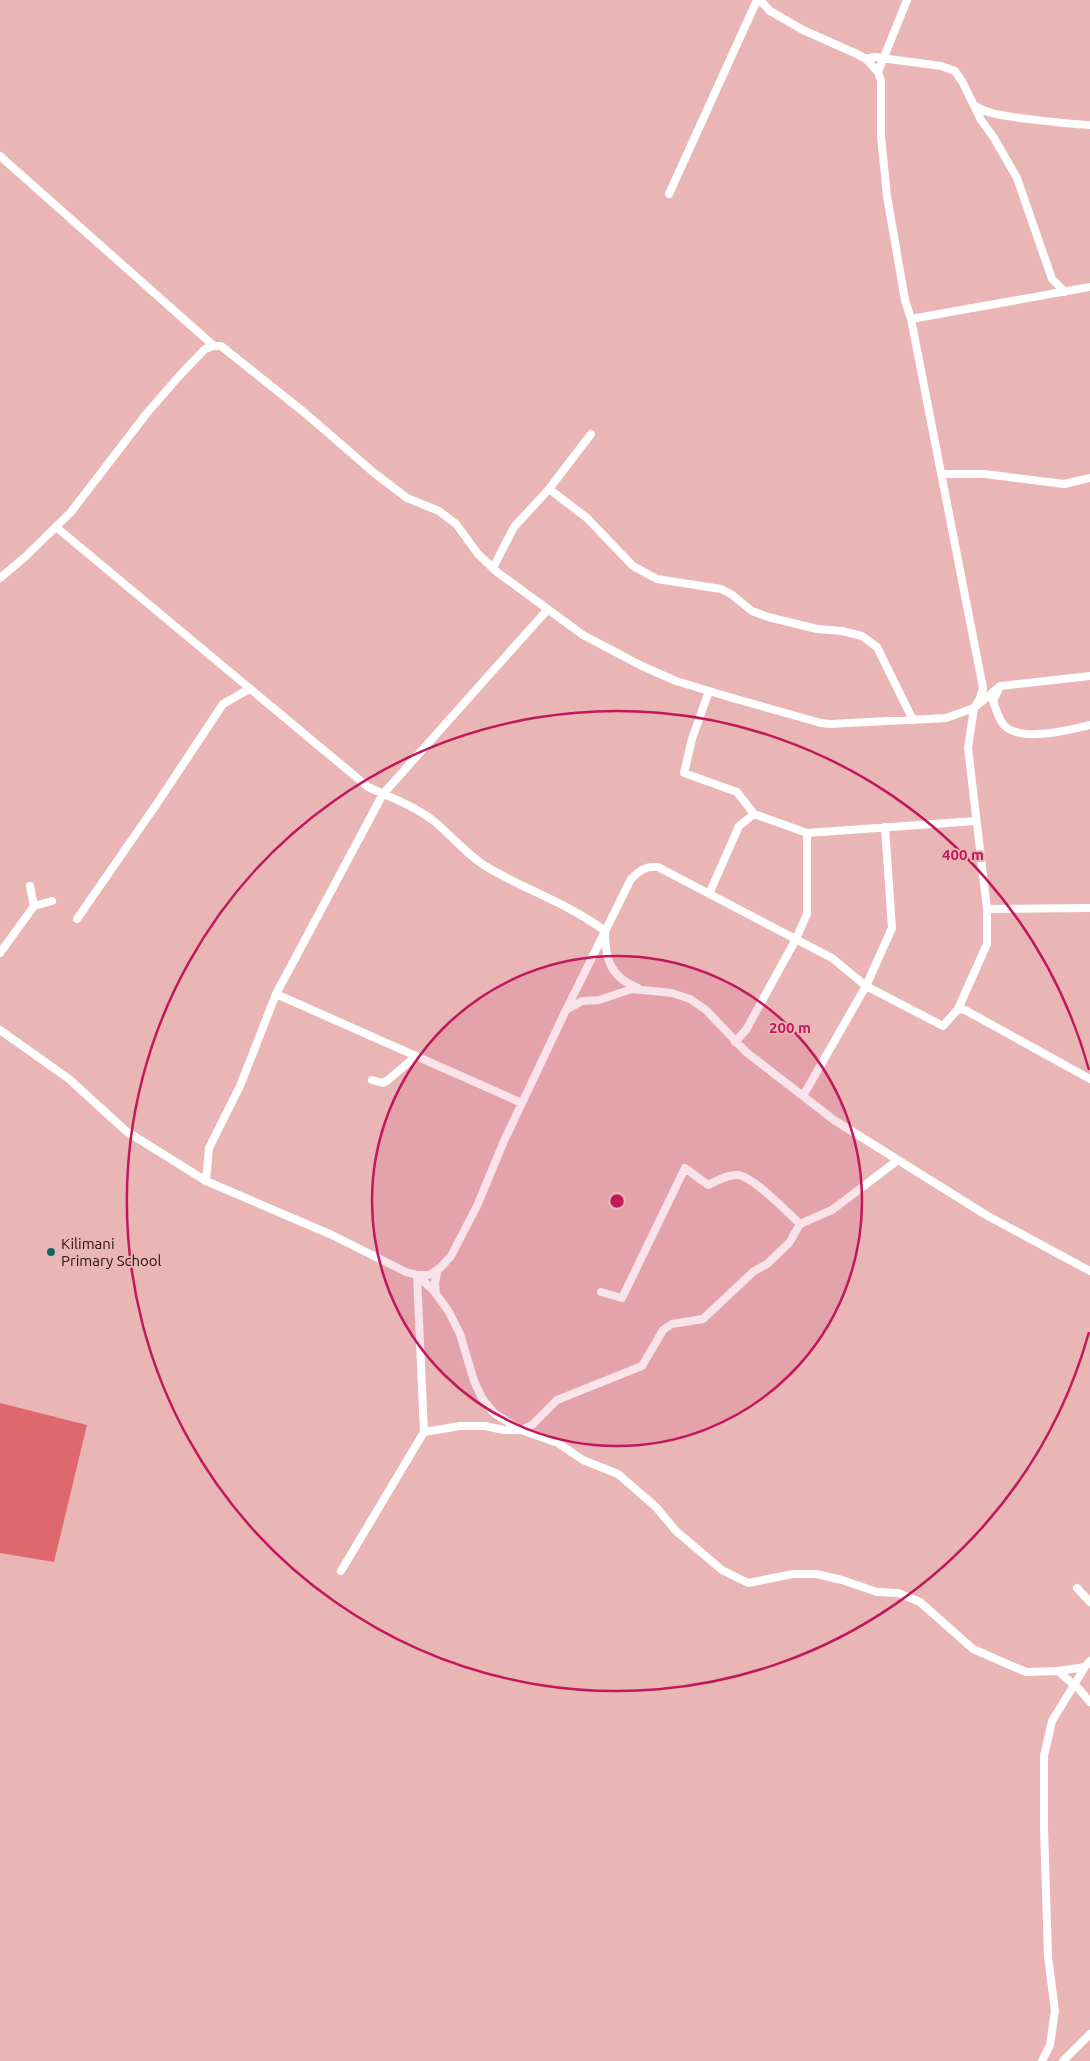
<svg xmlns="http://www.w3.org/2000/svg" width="1090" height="2061" font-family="Ubuntu,sans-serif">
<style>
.forest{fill:#df676e}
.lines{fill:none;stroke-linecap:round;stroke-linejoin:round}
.street{stroke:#fff;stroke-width:8}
.ring{fill:none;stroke:#c2185b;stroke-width:2.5}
.poi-dot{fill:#156567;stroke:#e9b5b5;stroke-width:2}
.labels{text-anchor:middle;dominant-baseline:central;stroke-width:4;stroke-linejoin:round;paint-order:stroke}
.poi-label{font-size:15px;fill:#221011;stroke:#e9b5b5;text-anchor:start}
.centre{fill:#c2185b;stroke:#e9b5b5;stroke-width:2.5}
.ring-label{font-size:15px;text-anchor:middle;font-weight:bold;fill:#c2185b;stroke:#e9b5b5;stroke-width:4;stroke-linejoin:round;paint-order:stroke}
</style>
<rect width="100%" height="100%" fill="#e9b5b5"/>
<path class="forest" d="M0 1403 87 1425 54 1562 0 1553Z"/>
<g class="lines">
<path class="street" d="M866 59 874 57 941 66 955 71 963 83 981 120 994 138 1017 178 1052 279 1065 292
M878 72 907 0
M975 106C990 115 1003 115 1020 118 1044 121 1066 124 1090 125
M0 156 214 346
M669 194 757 0
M911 319 1090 287
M943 474H985L1064 484 1090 478
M549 489 587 518 633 566 657 579 721 589 731 594 752 611 768 617 817 629 842 631 862 636 877 647 913 720
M56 527 368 787C392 798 415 806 435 822 453 837 467 855 487 867 526 890 569 904 605 931 605 959 610 977 638 988
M493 568 514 527 549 489 591 434
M0 578 24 558 71 512 147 413 180 375 205 349 214 346H221L305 413 373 472 407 498 439 511 456 524 478 554 497 572 583 635 642 666 676 681 729 697 821 723 830 724 946 718 974 708 980 698 983 688C958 565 936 442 911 319L905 300 887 196 881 136V81L878 72 866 59 857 54 803 30 770 11 760 0
M999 688 993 701C996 709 998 718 1004 725 1020 743 1069 730 1090 725
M709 691 692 739 684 773 737 792 754 814 807 833 975 821
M30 886 34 906
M709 894 739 826 754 814
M987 909 1090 908
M77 919 158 802 223 704 249 689
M0 953 34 906 52 901
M276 994 383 794 548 609
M958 1009 987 944V909L968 748 974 708 1000 686 1090 676
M566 1010 631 879C640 870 646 866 658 867L832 958 866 986 943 1026 958 1009 965 1010 1090 1079
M0 1030 69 1079 126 1131 206 1181 332 1235 406 1272 417 1275H429L440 1268 451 1256 477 1206 504 1141 566 1010 582 1001 599 1000 632 989 672 993 690 999 706 1010 746 1052 834 1120 986 1215 1090 1271
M735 1042 746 1030 796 939 807 914V833
M372 1080 383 1083 388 1080 416 1056
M803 1096 866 986 892 928 885 827
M206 1181 209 1148 240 1086 276 994 522 1103
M417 1275 434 1291 449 1312 460 1334 474 1381 482 1398 494 1413 521 1430 558 1443 583 1460 618 1474 656 1507 676 1531 722 1570 748 1583 793 1574H816L842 1580 877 1592 898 1593 920 1602 973 1649 1026 1672 1058 1671 1085 1667 1090 1661
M601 1292 622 1298 685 1168 708 1185C717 1181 728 1174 738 1175 754 1177 788 1213 800 1224L832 1210 898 1160
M436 1294 435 1282 438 1269
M424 1432 460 1426H485L504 1430H521L532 1425 557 1400 642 1366 663 1330 672 1324 703 1319 754 1271 767 1264 789 1243 800 1224
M341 1571 424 1432 417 1275
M1077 1588 1090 1602
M1058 1671 1079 1689 1090 1702
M1042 2061 1050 2045 1055 2011 1048 1956 1044 1828V1756L1052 1721 1085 1667
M1063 2061 1090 2034"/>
</g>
<circle cx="617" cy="1201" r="245" fill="#c2185b" fill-opacity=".12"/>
<g class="ring">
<circle cx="617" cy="1201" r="245"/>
<path d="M1089 1332A490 490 0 1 1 1089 1070"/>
</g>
<circle class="poi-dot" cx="51" cy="1252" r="5"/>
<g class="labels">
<g class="poi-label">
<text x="61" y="1243">Kilimani<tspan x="61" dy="17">Primary School</tspan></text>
</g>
</g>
<circle cx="617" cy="1201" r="8" class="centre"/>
<g class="ring-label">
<text x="963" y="860">400 m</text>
<text x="790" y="1033">200 m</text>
</g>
</svg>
